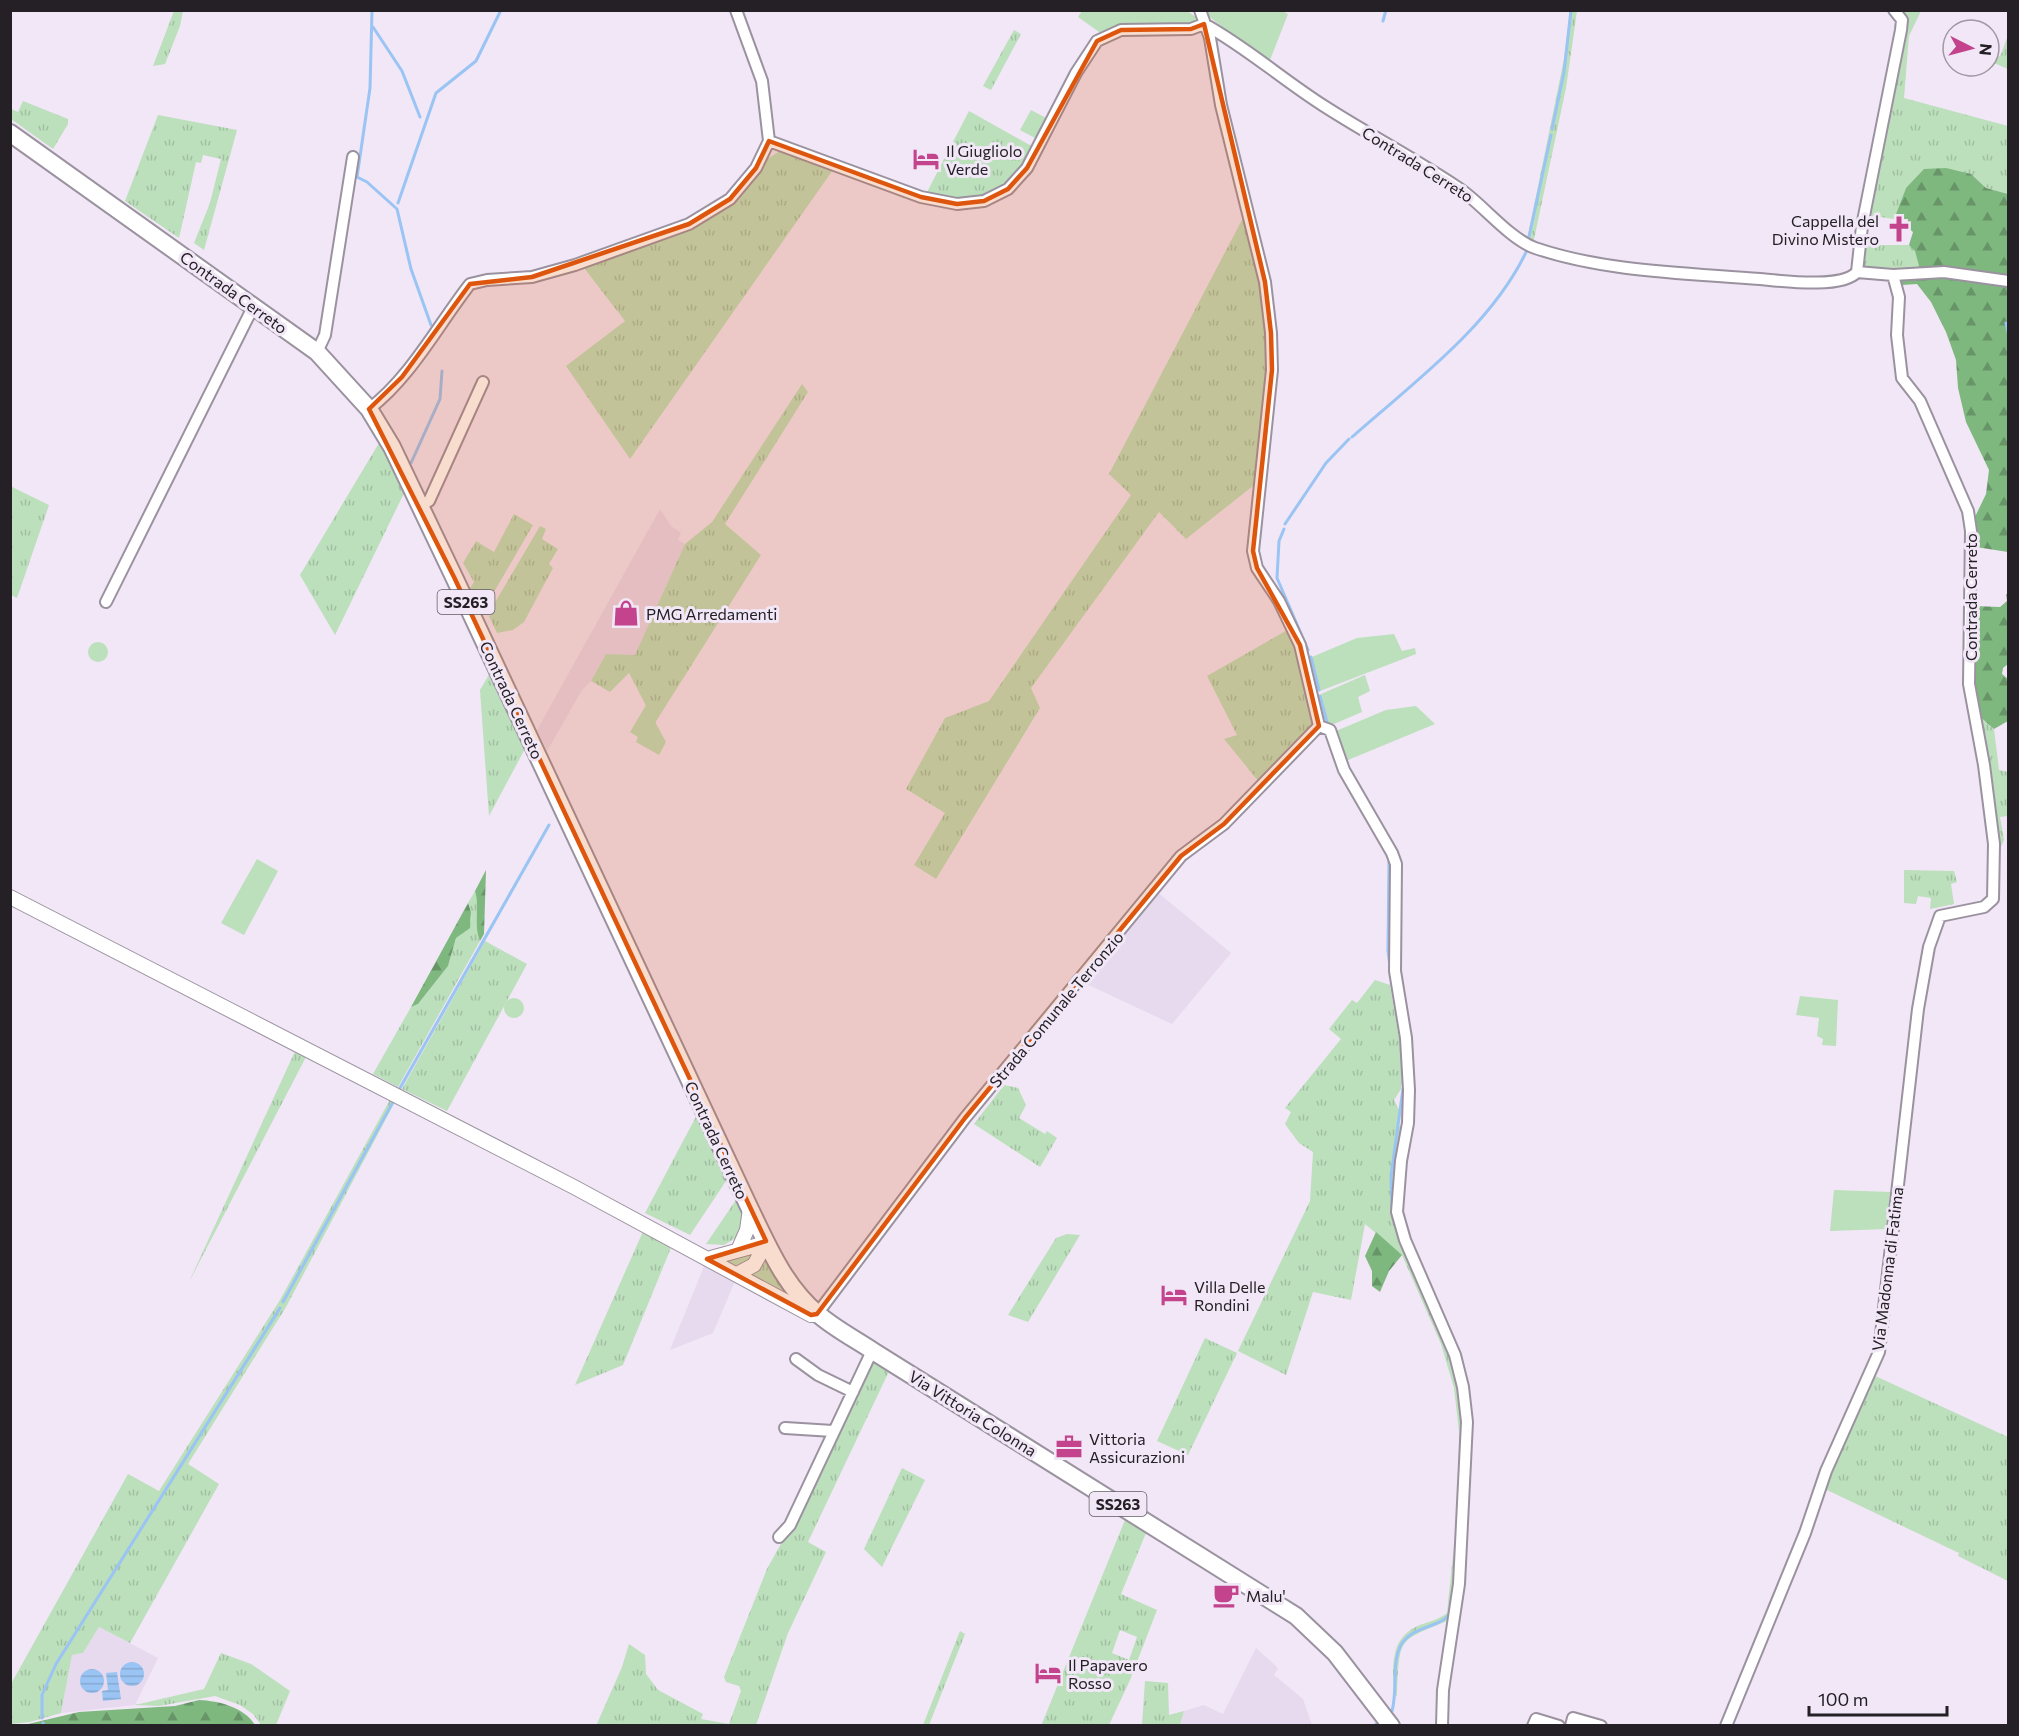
<svg xmlns="http://www.w3.org/2000/svg" width="2019" height="1736" font-family="Commissioner,sans-serif">
<style>
.built{fill:#e7d9ee}
.grass{fill:url(#grass-tufts);fill-rule:evenodd}
.forest{fill:url(#forest-firs)}
.garden{fill:#bcdfbc}
.water{fill:url(#water-rules)}
.lines{fill:none;stroke-linecap:round;stroke-linejoin:round}
.stream{stroke:#9ac4f3;stroke-width:3}
.minor-casing{stroke:#9b92a0;stroke-width:14}
.tertiary-casing{stroke:#9b92a0;stroke-width:16}
.primary-casing{stroke:#9b92a0;stroke-width:20}
.minor{stroke:#fff;stroke-width:10}
.tertiary{stroke:#fff;stroke-width:14}
.primary{stroke:#fff;stroke-width:16}
.marked{fill:#de560d;fill-opacity:0.2;stroke:#de560d;stroke-width:4.5;stroke-linejoin:round}
.labels{text-anchor:middle;dominant-baseline:central;stroke-width:6;stroke-linejoin:round;paint-order:stroke}
.shield{fill:#f1e7f6;stroke:#625c64;stroke-width:1.5}
.shield-label{font-size:15px;font-weight:bold;fill:#242025}
.poi-label{font-size:16px;fill:#242025;stroke:#f1e7f6;text-anchor:start}
.street-label{font-size:16px;fill:#242025;stroke:#f1e7f6}
</style>
<defs>
<pattern id="grass-tufts" width="24" height="20" patternUnits="userSpaceOnUse" patternTransform="scale(1.5)"><rect width="24" height="20" fill="#bcdfbc"/><path d="M3 7l-1-3M5 7V3M7 7l1-3M15 17l-1-3M17 17v-4M19 17l1-3" fill="none" stroke="#a1bfa1"/></pattern>
<pattern id="forest-firs" width="22" height="20" patternUnits="userSpaceOnUse" patternTransform="scale(1.5)"><rect width="22" height="20" fill="#7eb87f"/><path d="M5 1l3.5 6h-7zM16 11l3.5 6h-7z" fill="#679568"/></pattern>
<pattern id="water-rules" width="6" height="5" patternUnits="userSpaceOnUse" patternTransform="scale(1.5)"><rect width="6" height="5" fill="#9ac4f3"/><path d="M0 2.5h6" fill="none" stroke="#85a8d0"/></pattern>
</defs>
<rect width="100%" height="100%" fill="#f1e7f6"/>
<path class="built" d="M660 509 671 526 681 533 678 540 685 544 635 656 606 654 591 681 582 690 547 751 537 730Z
M1156 891 1231 953 1172 1024 1080 981Z
M705 1264 736 1279 713 1333 670 1350Z
M99 1627 158 1658 135 1705 61 1713 72 1655 83 1653Z
M1256 1648 1278 1668 1274 1675 1303 1699 1312 1725 1180 1726 1184 1711 1204 1705 1223 1714Z"/>
<path class="grass" d="M174 11H183L180 26 165 64 153 66Z
M1570 11H1577L1566 88 1533 244 1527 240 1564 59Z
M1899 11H1921L1909 36 1904 98 2008 126V194L1986 188 1971 174 1906 188 1894 219 1867 215Z
M1014 30 1021 34 991 90 983 86Z
M2007 38 2008 39V69L1994 63 2001 54Z
M23 101 68 119V124L53 149 11 119V109L18 112Z
M969 111 1035 148C1006 193 979 207 926 194Z
M158 115 237 130 204 250 194 243 210 203 221 159 203 155 201 163 196 162 179 238 125 201Z
M783 149 835 167 630 459 566 366 625 321 581 264 707 218 764 161Z
M1245 214 1263 293 1269 366 1258 482 1186 539 1159 512 1031 688 1040 708 936 879 914 865 945 813 906 789 945 718 989 701 1131 495 1109 474Z
M1861 245H1909L1915 250 1919 266 1915 270C1899 271 1871 275 1859 262Z
M802 384 808 392 725 524 761 555 655 723 629 673 610 692 591 681 606 654 635 655 685 544 712 522Z
M382 438 407 487 335 635 300 575Z
M10 486 49 505 17 598 11 595Z
M514 514 533 525 487 604 479 611 469 590 474 582 463 563 476 541 494 552Z
M540 526 546 529 542 539 558 549 549 564 553 568 524 622 513 630 497 633 489 616 492 614 490 611Z
M1289 629 1294 641 1313 720 1312 725 1259 782 1224 739 1237 735 1207 676Z
M493 668 527 745 489 816 480 690Z
M1978 715 1994 729 1999 770 2008 772V816L2000 817 2004 840 1998 853Z
M1904 870 1954 871 1957 882 1951 884 1954 904 1930 909 1931 898 1918 896 1916 904 1904 903Z
M475 891C480 908 473 925 480 941L398 1087 373 1074 411 1007 418 1004 448 966 456 938C471 927 475 922 468 903Z
M485 941 527 964 447 1111 402 1089Z
M1375 980 1390 985 1401 1050V1089L1394 1100 1399 1110 1397 1125 1404 1128 1396 1211 1455 1365 1464 1412 1452 1619C1396 1642 1400 1636 1397 1696L1394 1695C1393 1672 1389 1643 1412 1629 1423 1622 1436 1622 1447 1613L1458 1507 1459 1431 1454 1388 1441 1344 1402 1255 1365 1224 1351 1300 1313 1292 1286 1375 1238 1351 1310 1201 1313 1152 1299 1143 1285 1124 1291 1112 1285 1108 1341 1039 1329 1029 1352 1000 1357 1003Z
M297 1047 308 1053 188 1284Z
M1004 1085 1018 1088 1026 1105 1019 1118 1045 1134 1047 1131 1057 1138 1040 1167 974 1124Z
M392 1096 397 1098 286 1307 188 1464 219 1484 130 1643 99 1627 83 1653 72 1655 61 1713 30 1722 11 1724V1684L128 1474 159 1491 280 1300Z
M699 1111 730 1175 690 1235 645 1213Z
M740 1194 747 1211 739 1236 724 1245 706 1244Z
M645 1227 673 1243 623 1365 575 1385Z
M1067 1234 1080 1235 1028 1322 1008 1315 1056 1238Z
M751 1250 757 1256 735 1270 720 1262Z
M765 1255 793 1298 749 1274Z
M1205 1338 1237 1353 1188 1455 1157 1441Z
M873 1357 891 1367 808 1542 826 1552 788 1633 756 1725 596 1726 622 1667 629 1644 645 1655 646 1674 658 1690 703 1714 701 1719 729 1724 741 1691 739 1686 726 1682 724 1677 767 1569 787 1533Z
M1873 1375 2008 1437V1581L1958 1556 1959 1553 1825 1489Z
M902 1468 925 1480 882 1567 864 1549Z
M1127 1515 1148 1528 1121 1594 1157 1610 1130 1680 1109 1725 1041 1726ZM1120 1630 1137 1637 1129 1660 1112 1653Z
M960 1631 965 1634 929 1725H923Z
M221 1653 251 1664 290 1691 276 1725H261L253 1714 240 1705 215 1696 159 1706 135 1705 204 1689Z
M1145 1681 1168 1683 1169 1715 1184 1711 1180 1725H1142Z"/>
<path class="forest" d="M1946 168 1971 174 1986 188 2008 194V552L1976 547 1973 521 1986 494 1989 470 1966 422 1958 388 1956 360 1946 332 1931 302 1917 284 1902 285 1892 271 1915 270 1919 266 1915 251 1909 245 1913 232 1907 227 1908 219H1894L1906 188 1924 169Z
M2006 594 2008 595V664L2003 668 2002 674 2008 679V721L1994 729 1978 715 1973 685 1974 606 2000 607 2007 601Z
M486 870 484 934 480 941C473 925 480 908 475 891Z
M468 903 471 912 470 928 456 938 448 966 418 1004 411 1007Z
M1376 1232 1402 1255 1389 1271 1380 1292 1372 1286V1271L1365 1256Z
M199 1700C219 1701 244 1707 255 1725H24L79 1712 175 1706Z"/>
<path class="garden" d="M1186 10 1197 18 1191 24H1120L1102 34 1078 17 1082 11Z
M1280 10 1288 14 1270 60C1259 51 1207 19 1205 11Z
M1031 110 1048 119 1037 139 1020 130Z
M1394 634 1402 651 1415 648 1416 654 1320 691 1312 657 1357 638Z
M88 652a10 10 0 1 1 20 0a10 10 0 1 1-20 0Z
M1365 675 1370 691 1358 697 1362 712 1329 726 1321 694Z
M646 705 666 742 659 755 636 742 638 737 630 732Z
M1416 706 1435 724 1348 760 1336 731 1386 710Z
M257 859 278 871 244 935 221 923Z
M1800 996 1838 1000 1836 1046 1822 1045 1823 1039 1817 1036 1819 1018 1796 1015Z
M504 1008a10 10 0 1 1 20 0a10 10 0 1 1-20 0Z
M1834 1190 1890 1192 1887 1229 1830 1231Z"/>
<path class="water" d="M120 1674a12 12 0 1 1 24 0a12 12 0 1 1-24 0Z
M80 1681a12 12 0 1 1 24 0a12 12 0 1 1-24 0Z
M117 1672 121 1699 103 1701 102 1691 108 1690 106 1673Z"/>
<g class="lines">
<path class="stream" d="M372 10 370 88 357 177 367 182 397 209 411 269 431 325
M1383 21 1386 10
M373 27 402 71 420 117
M1552 129 1564 72 1571 10
M398 203 436 93 476 61 501 10
M1528 241 1551 135
M2006 323 2008 332
M1352 437C1414 382 1493 325 1528 248
M411 463 440 399 442 371
M1285 524 1326 463 1349 439
M1284 529 1279 541 1277 578 1308 650
M1311 657 1319 690
M1320 696 1328 726
M1333 753 1339 770
M1389 862 1388 951 1395 1003
M1403 1084V1075
M400 1088 549 825
M1392 1209 1391 1176 1403 1089
M283 1302 394 1100
M1392 1711C1398 1690 1391 1664 1401 1645 1413 1624 1443 1629 1451 1611
M42 1718V1695L56 1664 280 1308
M43 1723 44 1726
M1374 1726 1380 1721"/>
<g class="minor-casing">
<path id="minor" d="M1200 10 1210 38 1221 105 1265 282 1271 333 1272 370 1253 551 1257 568 1279 601 1300 645 1319 726 1330 730 1344 770 1392 853 1396 864 1395 971 1406 1038 1409 1090 1408 1123 1401 1161 1397 1212 1405 1240 1455 1355 1463 1387 1467 1422 1459 1584 1443 1690 1442 1726
M769 141 921 197 957 204 984 201 1008 189 1027 168 1076 73 1097 41 1121 30 1191 29 1204 24C1246 47 1283 80 1324 106 1369 135 1416 159 1460 189 1483 205 1510 239 1535 248 1606 272 1686 273 1760 279 1782 281 1842 289 1857 272
M1893 275 1944 272 2008 281
M317 352 325 335 353 157
M369 409C411 377 438 325 470 284L487 280 532 277 575 265 689 224 730 199 756 168 769 141 762 81 736 10
M420 506 429 501 483 382
M106 602 254 305
M817 1314 965 1118 1181 856 1224 824 1319 726
M796 1359 818 1375 853 1392
M785 1428 833 1431
M779 1537 790 1525 872 1351
M1533 1726 1536 1719 1559 1726
M1571 1726 1573 1718 1601 1726
M1726 1726 1805 1533 1826 1471 1879 1352 1918 1009 1929 947 1940 916 1984 907 1993 899 1994 844 1984 765 1969 684 1971 531 1968 511 1920 401 1902 378 1897 335 1899 297 1893 275 1857 272 1862 226 1901 30 1902 20 1894 10"/>
</g>
<g class="tertiary-casing">
<path id="tertiary" d="M10 897 574 1187 811 1315H815
M739 1248 747 1230 750 1209
M707 1259 766 1243 754 1265 737 1274"/>
</g>
<g class="primary-casing">
<path id="primary" d="M10 133 317 352 369 409 392 447 454 577 750 1209C768 1246 785 1287 818 1314 835 1329 857 1340 876 1353L1296 1616 1335 1653 1391 1726"/>
</g>
<use href="#minor" class="minor"/>
<use href="#tertiary" class="tertiary"/>
<use href="#primary" class="primary"/>
</g>
<path class="marked" d="M1204 24 1265 282 1271 333 1272 370 1253 551 1257 568 1300 645 1319 726 1224 824 1181 856 965 1118 817 1314 811 1315 707 1259 766 1241 454 577 369 409 402 377 470 284 532 277 689 224 730 199 756 168 769 141 921 197 957 204 984 201 1008 189 1027 168 1097 41 1121 30 1191 29Z"/>
<defs>
<g id="hotel-bare" transform="scale(2.07)"><path d="M-6-4.5h1.5V1H6V5H4.5V3h-9V5H-6ZM-4 0a1.8 1.8 0 1 1 3.6 0ZM.5 0V-2.5h3Q6-2.5 6 0Z" fill="#c4438d" stroke="#f1e7f6" stroke-width="2.5" paint-order="stroke"/></g>
<g id="church-bare" transform="scale(2.07)"><path d="M-1.2-6h2.4v3.5h3.3v2.4h-3.3V6h-2.4V-.1h-3.3v-2.4h3.3Z" fill="#c4438d" stroke="#f1e7f6" stroke-width="2.5" paint-order="stroke"/></g>
<g id="shop-bare" transform="scale(2.07)"><path d="M-5-2.5h2.3a2.7 3.5 0 0 1 5.4 0H5L5.5 6h-11ZM-1.5-2.5h3a1.5 2.3 0 0 0-3 0Z" fill="#c4438d" stroke="#f1e7f6" stroke-width="2.5" paint-order="stroke"/></g>
<g id="office-bare" transform="scale(2.07)"><path d="M-6-3h4V-5.5h4V-3h4V5H-6ZM-1-4.5V-3h2v-1.5ZM-6 0V1H6V0Z" fill="#c4438d" stroke="#f1e7f6" stroke-width="2.5" paint-order="stroke"/></g>
<g id="cafe-bare" transform="scale(2.07)"><path d="M-5.5-4.5H6V0H3Q3 3.5 0 3.5H-2.5Q-5.5 3.5-5.5 0ZM3-3.2v2h1.7v-2ZM-6 4.5H4V6H-6Z" fill="#c4438d" stroke="#f1e7f6" stroke-width="2.5" paint-order="stroke"/></g>
</defs>
<g fill-rule="evenodd">
<use href="#hotel-bare" x="926" y="159"/>
<use href="#church-bare" x="1899" y="229"/>
<use href="#shop-bare" x="626" y="613"/>
<use href="#hotel-bare" x="1174" y="1295"/>
<use href="#office-bare" x="1069" y="1447"/>
<use href="#cafe-bare" x="1226" y="1595"/>
<use href="#hotel-bare" x="1048" y="1673"/>
</g>
<g class="labels">
<g class="shield">
<rect x="437.5" y="590" width="57" height="24" rx="4.5"/>
<rect x="1089.5" y="1492" width="57" height="24" rx="4.5"/>
</g>
<g class="shield-label">
<text x="466" y="602">SS263</text>
<text x="1118" y="1504">SS263</text>
</g>
<g class="poi-label">
<text x="946" y="150">Il Giugliolo<tspan x="946" dy="18">Verde</tspan></text>
<text x="1879" y="220" text-anchor="end">Cappella del<tspan x="1879" dy="18">Divino Mistero</tspan></text>
<text x="646" y="613">PMG Arredamenti</text>
<text x="1194" y="1286">Villa Delle<tspan x="1194" dy="18">Rondini</tspan></text>
<text x="1089" y="1438">Vittoria<tspan x="1089" dy="18">Assicurazioni</tspan></text>
<text x="1246" y="1595">Malu'</text>
<text x="1068" y="1664">Il Papavero<tspan x="1068" dy="18">Rosso</tspan></text>
</g>
<g class="street-label">
<text transform="translate(1418 164) rotate(32)">Contrada Cerreto</text>
<text transform="translate(234 292) rotate(36)">Contrada Cerreto</text>
<text transform="translate(1970 597) rotate(-90)">Contrada Cerreto</text>
<text transform="translate(512 700) rotate(65)">Contrada Cerreto</text>
<text transform="translate(1056 1009) rotate(-50)">Strada Comunale Terronzio</text>
<text transform="translate(717 1140) rotate(65)">Contrada Cerreto</text>
<text transform="translate(1887 1269) rotate(-83)">Via Madonna di Fatima</text>
<text transform="translate(973 1413) rotate(32)">Via Vittoria Colonna</text>
</g>
</g>
<rect width="2019" height="1736" fill="none" stroke="#242025" stroke-width="24"/>
<g transform="translate(1971 48) rotate(96)"><circle r="28" fill="#f1e7f6" stroke="#9f97a2" stroke-width="1.5"/>
<path d="M0-4.5L10 22L0 15L-10 22Z" fill="#c4438d"/>
<text y="-9" font-size="16" font-weight="bold" text-anchor="middle" fill="#242025">N</text>
</g>
<path d="M1809 1706v9h138v-9" fill="none" stroke="#242025" stroke-width="3"/>
<text x="1818" y="1706" font-size="18" fill="#242025" stroke="#f1e7f6" stroke-width="4.5" paint-order="stroke">100 m</text>
</svg>
